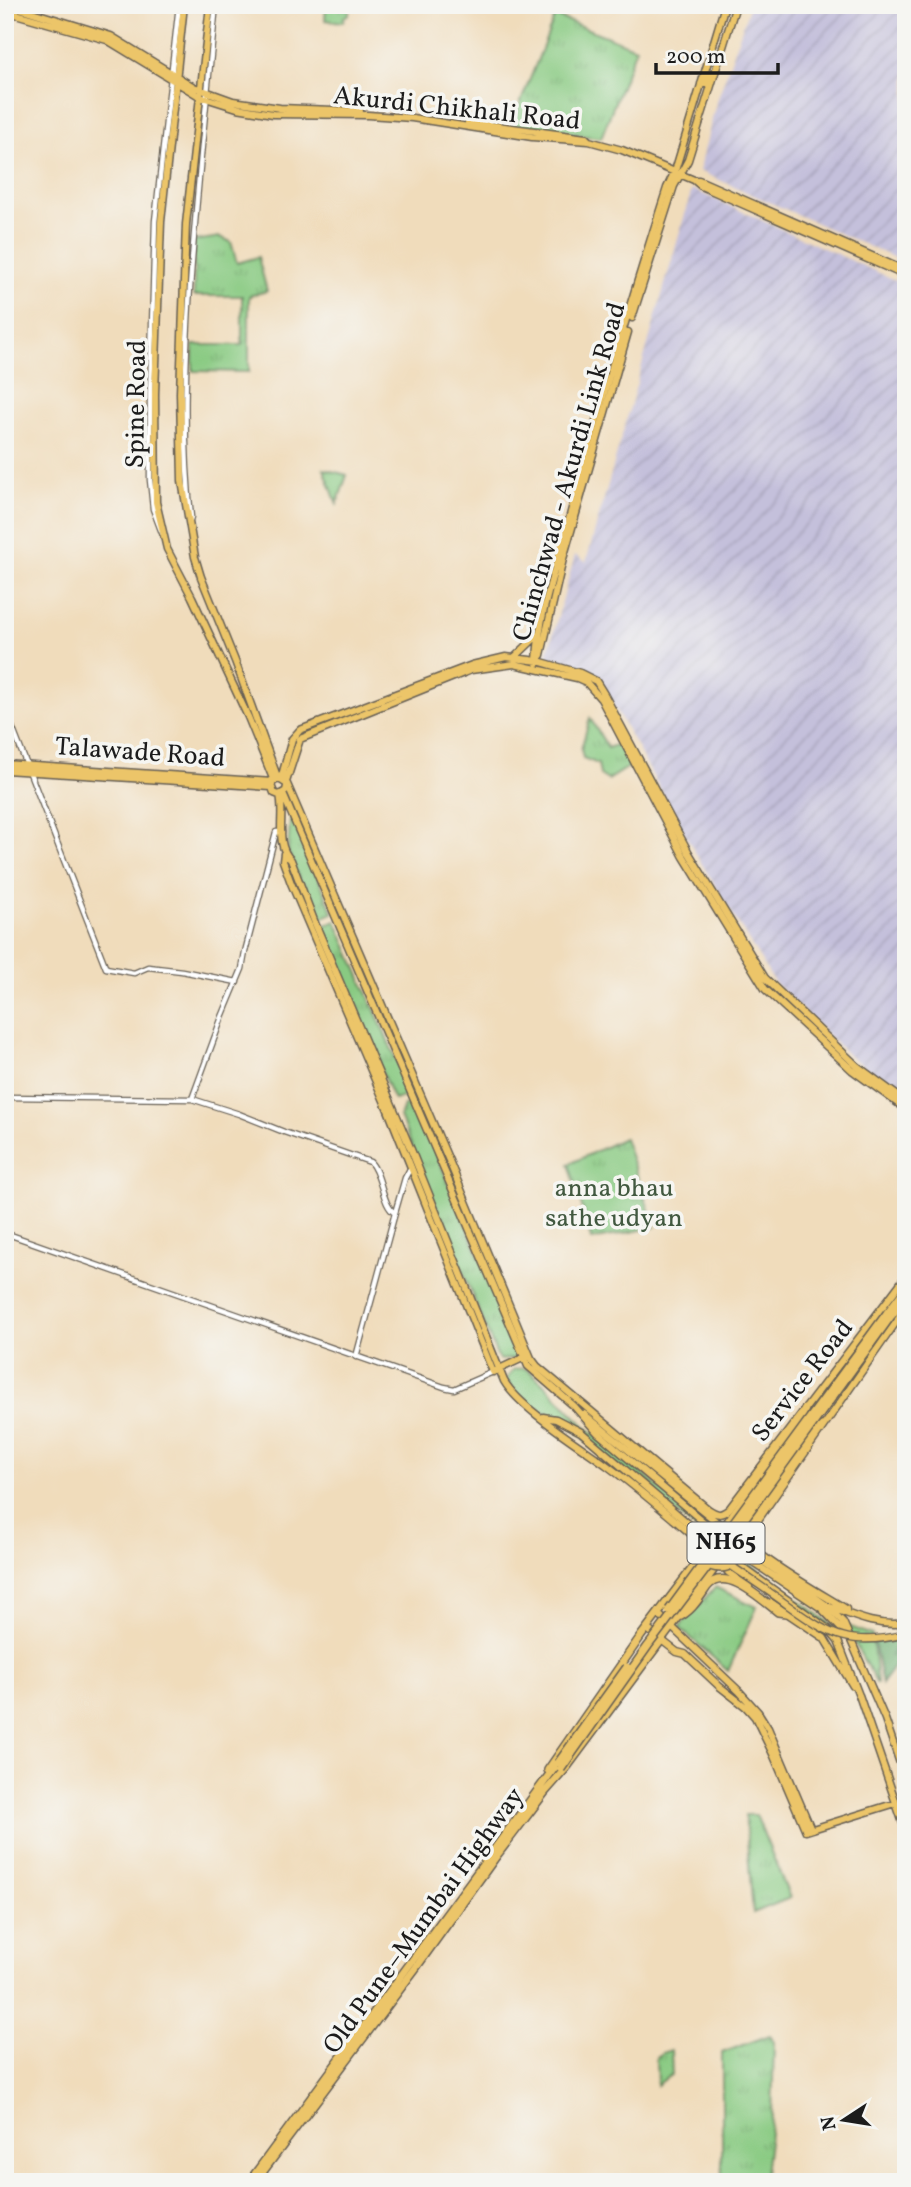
<svg xmlns="http://www.w3.org/2000/svg" width="911" height="2187" font-family="Vollkorn,serif">
<style>
.industrial{fill:url(#industrial-furrows)}
.grass{fill:url(#grass-tufts);stroke:#52734f;stroke-width:2}
.forest{fill:url(#forest-firs);stroke:#456546;stroke-width:2}
.garden{fill:#89ca82;stroke:#52734f;stroke-width:2}
.lines{fill:none;stroke-linecap:round;stroke-linejoin:round}
.minor-casing{stroke:#665f54;stroke-width:7}
.major-casing{stroke:#665f54;stroke-width:9}
.highway-casing{stroke:#665f54;stroke-width:10}
.minor{stroke:#fff;stroke-width:4.5}
.major{stroke:#ecc569;stroke-width:6}
.highway{stroke:#ecc569;stroke-width:7}
.major-bridge-casing{stroke:#665f54;stroke-width:9;stroke-linecap:butt}
.highway-bridge-casing{stroke:#665f54;stroke-width:10;stroke-linecap:butt}
.major-bridge{stroke:#ecc569;stroke-width:6}
.highway-bridge{stroke:#ecc569;stroke-width:7}
.labels{text-anchor:middle;dominant-baseline:central;stroke-width:7;stroke-linejoin:round;paint-order:stroke}
.shield{fill:#f6f6f2;stroke:#5d5d5c;stroke-width:2}
.shield-label{font-size:24px;font-weight:bold;fill:#1c1c1c}
.street-label{font-size:26px;fill:#1c1c1c;stroke:#f6f6f2}
.park-label{font-size:26px;fill:#425940;stroke:#f6f6f2}
</style>
<defs>
<pattern id="industrial-furrows" width="10" height="10" patternUnits="userSpaceOnUse" patternTransform="scale(1.75)"><rect width="10" height="10" fill="#c4c0db"/><path d="M-1 1l2-2M0 10L10 0M9 11l2-2" fill="none" stroke="#a8a4bb"/></pattern>
<pattern id="grass-tufts" width="24" height="20" patternUnits="userSpaceOnUse" patternTransform="scale(1.75)"><rect width="24" height="20" fill="#89ca82"/><path d="M3 7l-1-3M5 7V3M7 7l1-3M15 17l-1-3M17 17v-4M19 17l1-3" fill="none" stroke="#76ad70"/></pattern>
<pattern id="forest-firs" width="22" height="20" patternUnits="userSpaceOnUse" patternTransform="scale(1.75)"><rect width="22" height="20" fill="#6eae70"/><path d="M5 1l3.5 6h-7zM16 11l3.5 6h-7z" fill="#5a8d5b"/></pattern>
</defs>
<rect width="100%" height="100%" fill="#f6f6f2"/>
<filter id="ink" filterUnits="userSpaceOnUse"><feTurbulence type="fractalNoise" baseFrequency=".0143" numOctaves="2"/><feDisplacementMap in="SourceGraphic" scale="14" xChannelSelector="R" yChannelSelector="G"/><feConvolveMatrix kernelMatrix="1 2 1 2 8 2 1 2 1" color-interpolation-filters="sRGB"/></filter>
<filter id="wash" filterUnits="userSpaceOnUse"><feTurbulence type="fractalNoise" baseFrequency=".00686" numOctaves="4" result="noise"/><feDisplacementMap in="SourceGraphic" scale="28" xChannelSelector="R" yChannelSelector="G"/><feGaussianBlur stdDeviation="1.57" result="paint"/><feColorMatrix in="noise" values="0 0 0 0 0 0 0 0 0 0 0 0 0 0 0 0 0 1.4 0 .05"/><feComposite in="paint" operator="in"/></filter>
<g filter="url(#wash)">
<rect width="100%" height="100%" fill="#f0dcbb"/>
<path class="industrial" d="M750 5H906V263L699 171 715 107Z
M692 189 906 285V1097L847 1054 774 982 700 861 604 688 594 678 545 663 575 555 586 562Z"/>
<path class="grass" d="M326 5H350L349 14 344 17 343 22 325 20Z
M555 16 636 48 601 138 511 127Z
M220 237 231 242 237 263 258 257 267 291 249 296V372L193 371V345H242V296H194V241Z
M324 469 347 475 337 504Z
M590 718 608 748 620 743 632 765 608 780 600 775 598 764 583 758 581 749Z
M292 816 333 913 316 920 288 852 290 819Z
M336 921 409 1089 407 1096 394 1100 392 1096 320 927Z
M414 1101 520 1353 513 1359 500 1360 496 1353 400 1117 404 1106Z
M624 1138 655 1227 592 1240 569 1164Z
M715 1587 757 1607 728 1671 679 1627Z
M845 1625 872 1635 877 1683H876Z
M745 1815H756L790 1898 753 1913Z
M770 2035 774 2042 772 2116 764 2182H722V2053Z
M671 2050 672 2074 657 2085 656 2058 662 2053Z"/>
<path class="forest" d="M906 1636V1647L882 1684 874 1642Z"/>
<path class="garden" d="M522 1368 527 1369 542 1382 587 1428 648 1478 716 1538 839 1630 825 1626 730 1557 563 1421C541 1411 520 1401 506 1380L513 1370Z"/>
</g>
<g filter="url(#ink)">
<g class="lines">
<g class="minor-casing">
<path id="minor" d="M190 520 191 517C183 446 185 376 189 304 195 204 206 105 216 5
M162 533 153 509 150 480V395L155 221 179 5
M5 709 106 968 134 973 148 967 182 971 237 982
M5 1097 192 1099 239 1114 284 1132 370 1162C382 1174 382 1206 395 1213
M192 1099 222 1017 242 969 245 952 276 832H282
M5 1233 444 1387 454 1389 493 1372
M356 1357 395 1213 405 1178 411 1167"/>
</g>
<g class="major-casing">
<path id="major" d="M9 5 111 36 194 87 233 101 280 108 360 111
M184 5 161 222 155 394 156 502 167 549 192 597 248 717 274 781
M210 5 186 224 180 393 182 481 195 557 201 577 235 661 278 779
M5 11 107 40 199 96 237 108 273 114 368 115 412 118 532 137 589 141 622 150 694 180H699L906 271
M701 84H706L710 74 715 72
M468 122 586 138 589 141
M694 180 701 186 906 276
M632 318 674 186 688 160 736 5
M515 657 539 634
M538 659 541 655 563 559 628 332
M537 663C538 610 559 559 572 508 601 400 633 294 667 188L675 171 725 5
M5 764 273 782
M5 770 271 787
M281 779 292 739 300 730 472 665 506 657 538 661 580 673 596 681 604 694 689 853 765 978 857 1066 906 1102
M286 782 300 739 471 670 514 664 577 678 586 682 601 699 684 857 765 989 852 1070 906 1109
M287 786 286 791 279 795 274 793 271 785 274 781 279 779 287 784 450 1163 531 1358 537 1366 708 1509C717 1515 721 1516 729 1509L906 1276
M283 794 528 1366 574 1406 598 1433 745 1557 821 1608 849 1637
M280 795C285 815 274 844 291 860L315 923 412 1152 504 1381C520 1409 581 1446 609 1467 640 1490 669 1515 698 1540
M284 853 283 861 291 883 388 1110 493 1372 525 1357
M584 1414 718 1523
M543 1417 556 1419 581 1432 724 1554 828 1629 838 1641 860 1698
M742 1547 826 1605 843 1622 885 1719 906 1781
M725 1568 728 1572 749 1587
M772 1603 824 1638 853 1686
M830 1607C856 1617 878 1627 906 1623
M846 1613V1609C827 1597 763 1561 752 1546 749 1541 750 1535 751 1530L906 1308
M658 1614 739 1691 758 1712 768 1728 811 1829
M647 1629 677 1652 685 1654 719 1686 746 1707 755 1717 774 1756 806 1831 896 1803
M859 1695 906 1832"/>
</g>
<g class="highway-casing">
<path id="highway" d="M887 1313 906 1288
M891 1316 906 1298
M726 1524 800 1421 805 1409
M740 1536 813 1433 822 1426
M677 1618C691 1612 698 1600 707 1587 725 1564 762 1600 778 1612L786 1613
M548 1770 641 1636 701 1557
M249 2182 558 1763
M255 2182 415 1969 494 1859 545 1792 567 1767 715 1568"/>
</g>
<use href="#minor" class="minor"/>
<use href="#major" class="major"/>
<use href="#highway" class="highway"/>
<g class="major-bridge-casing">
<path id="major-bridge" d="M730 1565C750 1579 770 1592 789 1606 832 1637 852 1647 906 1634"/>
</g>
<g class="highway-bridge-casing">
<path id="highway-bridge" d="M698 1546a22 22 0 1 1 44 0a22 22 0 1 1-44 0Z
M669 1610 887 1313
M558 1763 627 1667
M561 1769 648 1646 745 1518 891 1316"/>
</g>
<use href="#major-bridge" class="major-bridge"/>
<use href="#highway-bridge" class="highway-bridge"/>
</g>
</g>
<g class="labels">
<rect class="shield" x="687.5" y="1522.5" width="77" height="41" rx="5"/>
<g class="shield-label">
<text x="726" y="1543">NH65</text>
</g>
<g class="street-label">
<text transform="translate(457 109) rotate(6)">Akurdi Chikhali Road</text>
<text transform="translate(137 404) rotate(-89)">Spine Road</text>
<text transform="translate(570 472) rotate(-74)">Chinchwad - Akurdi Link Road</text>
<text transform="translate(140 753) rotate(4)">Talawade Road</text>
<text transform="translate(803 1381) rotate(-52)">Service Road</text>
<text transform="translate(424 1921) rotate(-54)">Old Pune–Mumbai Highway</text>
</g>
<g class="park-label">
<text x="614" y="1189">anna bhau<tspan x="614" dy="30">sathe udyan</tspan></text>
</g>
</g>
<rect width="911" height="2187" fill="none" stroke="#f6f6f2" stroke-width="28"/>
<g transform="translate(844 2120) rotate(258)" stroke="#f6f6f2" stroke-width="5" paint-order="stroke">
<path d="M0-5L12 26L0 18L-12 26Z" fill="#1c1c1c"/>
<text y="-10" font-size="19" font-weight="bold" text-anchor="middle" fill="#1c1c1c">N</text>
</g>
<path d="M656 63v10h122v-10" fill="none" stroke="#1c1c1c" stroke-width="3.5"/>
<text x="666" y="63" font-size="21" fill="#1c1c1c" stroke="#f6f6f2" stroke-width="5" paint-order="stroke">200 m</text>
</svg>
